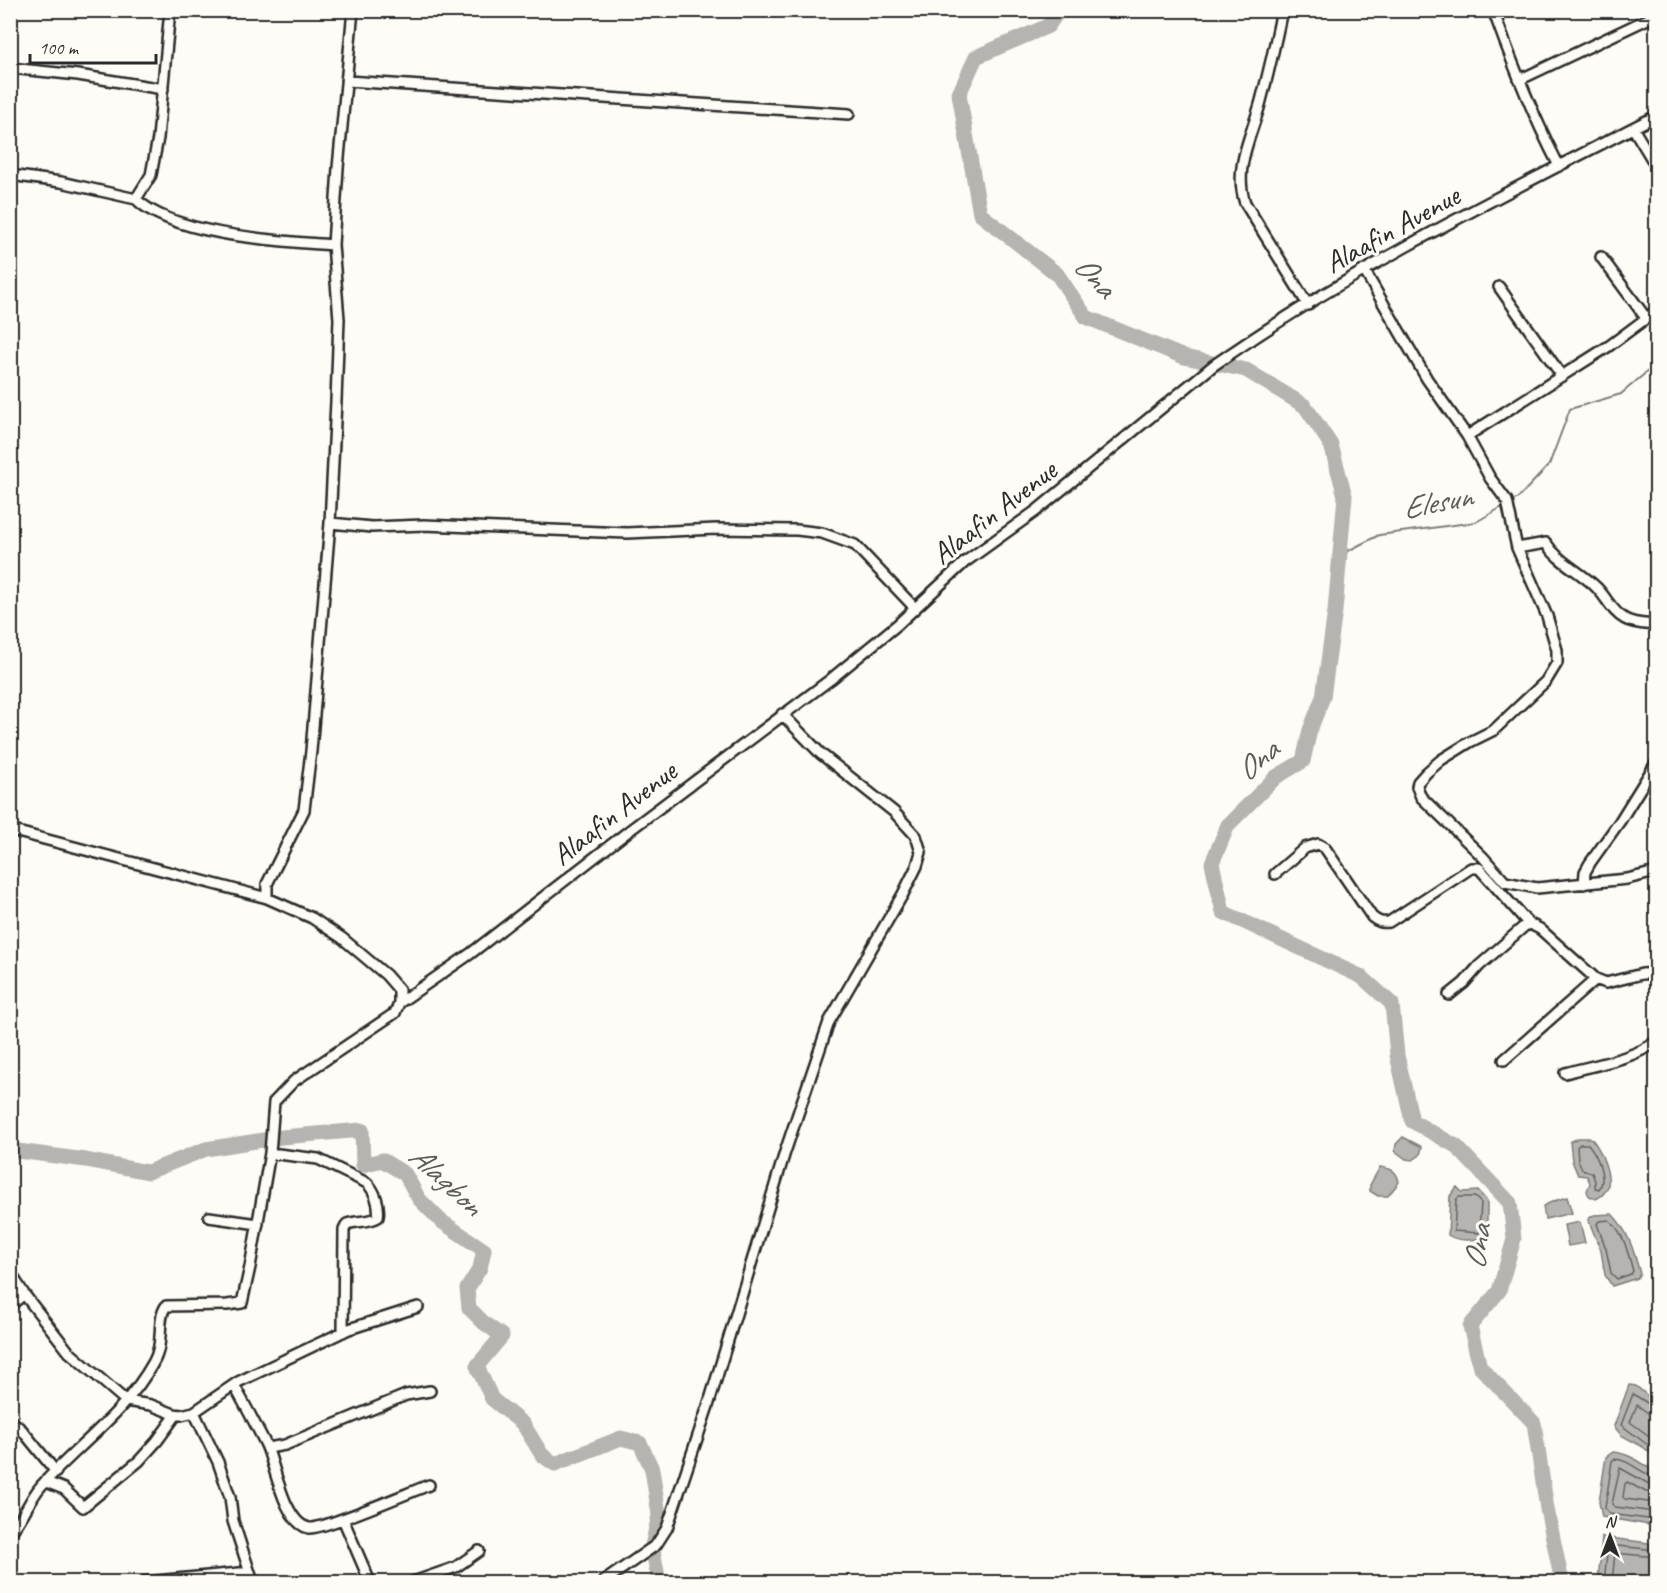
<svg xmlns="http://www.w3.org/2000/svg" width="1667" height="1593" font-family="Caveat,sans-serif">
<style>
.water{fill:#b5b4b1;stroke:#7e7d7b;stroke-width:1.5}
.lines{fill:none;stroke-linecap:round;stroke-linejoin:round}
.shore{stroke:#626261;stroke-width:1.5}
.stream{stroke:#7e7d7b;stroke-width:2}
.river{stroke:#b5b4b1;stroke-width:15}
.minor-casing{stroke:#2b2b2b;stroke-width:14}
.minor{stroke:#fdfcf7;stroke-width:9}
.labels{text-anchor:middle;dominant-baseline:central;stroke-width:6;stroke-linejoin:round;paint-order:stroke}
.street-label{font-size:30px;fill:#2b2b2b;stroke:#fdfcf7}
.water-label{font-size:32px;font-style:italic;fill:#5b5b5a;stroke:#fdfcf7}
</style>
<rect width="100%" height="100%" fill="#fdfcf7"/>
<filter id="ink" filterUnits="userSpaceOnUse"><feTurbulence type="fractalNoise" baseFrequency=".0167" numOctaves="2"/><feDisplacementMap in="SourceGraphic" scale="12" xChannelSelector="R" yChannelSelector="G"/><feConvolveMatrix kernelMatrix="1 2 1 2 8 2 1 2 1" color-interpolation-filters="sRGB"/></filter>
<g filter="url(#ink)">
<path class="water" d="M1403 1137 1422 1147 1420 1155 1413 1160 1406 1159 1395 1151 1396 1144Z
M1578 1138H1591C1600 1148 1616 1182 1604 1193 1602 1196 1599 1197 1596 1199L1589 1196 1587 1191 1590 1183 1587 1176 1578 1175 1572 1161 1570 1142Z
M1380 1167C1391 1169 1397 1170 1399 1182L1388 1196H1378L1370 1191V1185Z
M1457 1187 1462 1192 1478 1191 1487 1201V1236C1476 1241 1458 1242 1448 1235L1450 1196Z
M1567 1197 1572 1213 1545 1219 1543 1206 1554 1201Z
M1612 1214C1628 1230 1634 1251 1640 1274L1637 1278 1612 1286 1605 1275 1601 1251 1588 1219 1594 1215Z
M1580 1222 1585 1243 1568 1246 1564 1225Z
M1629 1385 1636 1386 1656 1403V1458L1643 1447 1621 1435 1614 1426Z
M1613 1452C1629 1453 1643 1464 1656 1472V1526L1602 1517 1599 1502 1606 1457Z
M1602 1537 1656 1544V1582H1598Z"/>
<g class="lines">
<path class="shore" d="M1580 1144H1588C1597 1154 1607 1178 1599 1189L1595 1188V1181L1592 1173 1582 1169 1578 1160 1577 1147Z
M1459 1197H1475L1481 1203 1479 1233 1454 1231 1456 1200Z
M1609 1220C1624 1232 1628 1253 1633 1271L1631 1274 1617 1279 1611 1273 1606 1249 1597 1224 1599 1221Z
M1656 1407 1652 1406 1633 1394 1621 1425 1656 1451
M1656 1414 1648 1413 1637 1405 1630 1422 1656 1441
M1656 1477C1641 1475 1630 1459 1614 1459L1612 1461 1605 1508 1609 1514 1656 1520
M1656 1485 1649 1484 1620 1468 1612 1504 1615 1507 1656 1512
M1656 1494 1646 1492 1627 1482 1625 1484 1623 1497 1625 1499 1656 1503
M1604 1582 1608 1545 1656 1550
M1612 1582 1615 1553 1656 1557"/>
<path class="stream" d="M1511 502 1518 498 1549 465 1570 409 1621 394 1656 364
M1340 555 1379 535 1476 522 1504 506"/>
<path class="river" d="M1059 10 1048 26 976 57 959 94 980 214 1057 274 1086 317 1184 357 1246 370 1305 406 1331 445 1345 496 1335 611 1323 697 1310 730 1303 761 1276 777 1228 825 1212 863 1223 912 1362 977 1392 1004 1397 1055 1412 1121 1456 1146 1510 1203 1514 1239 1499 1291 1470 1326 1480 1367 1534 1423 1547 1509 1562 1582
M10 1150 86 1160 148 1172 206 1149 282 1137 362 1130 363 1165 382 1160 405 1174 419 1199 441 1221 484 1250 480 1268 467 1289 469 1308 484 1323 502 1336 477 1366 492 1399 523 1424 542 1455 555 1464 621 1438 640 1443 652 1469 659 1515 652 1546 659 1582"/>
<g class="minor-casing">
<path id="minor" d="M1282 10C1276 40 1269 71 1261 101 1252 135 1233 167 1245 203L1308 305
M1493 10C1512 63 1533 116 1559 166
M10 68 78 75 163 89
M1519 80 1656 15
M347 81 849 114
M1633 128 1656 166
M10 175 61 182 136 199C173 236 282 241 333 245
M136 199 151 175 158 138 170 10
M1601 257 1646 318
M1364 270 1427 379 1467 436 1490 478 1507 501 1517 548 1547 616 1557 650V663L1546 681 1515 710 1494 730 1470 742 1441 760 1426 773 1418 782 1417 787 1421 797 1483 857 1505 882 1537 888 1627 879 1656 872
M1499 287 1562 376
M1467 436 1609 346 1656 311
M330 523 372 527 424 525 627 533 716 529 797 530 822 533 855 545 914 607
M1517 548 1546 543C1558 562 1581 572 1597 588 1607 598 1612 612 1625 619 1633 624 1647 624 1656 625
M10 830 267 898 312 918 342 938 386 975 399 990V1003L395 1013 294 1081 274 1102 270 1153 250 1267 242 1303 227 1305 166 1306C156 1320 165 1343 153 1363 126 1412 78 1445 41 1486 29 1500 23 1519 10 1533
M1275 874 1305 848 1318 844 1325 848 1372 917C1378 922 1382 923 1389 922L1471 868H1479L1528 923 1540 929 1596 979 1606 983 1642 974 1656 973
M1584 884 1585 872 1590 863 1620 821 1656 763
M267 898V884L304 810 311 751 330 523 336 401 339 319 333 245 338 168 353 10
M1449 995 1464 983 1479 966 1528 923
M399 1003 470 954 630 830 831 679 897 625 965 562 1036 511 1214 365C1353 268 1506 193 1656 116
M1504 1060 1596 979
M1565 1073C1590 1066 1638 1058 1656 1041
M270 1153 318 1159 367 1183C375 1191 380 1205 378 1217 369 1223 357 1220 347 1224L344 1230 343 1332
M209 1217 258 1224
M10 1272 24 1294 69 1352 126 1401 151 1405 174 1414 181 1415 194 1412 238 1382 349 1329 418 1307
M10 1306 24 1294
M234 1385C245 1405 256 1425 266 1445 275 1464 284 1524 309 1528 322 1530 410 1492 429 1485
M194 1412 218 1462 230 1497 233 1521 253 1582
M10 1420 22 1430 56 1472
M268 1448 285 1445 406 1395 430 1391
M46 1482 64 1489 83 1507 139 1461 157 1441 176 1415
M343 1519 370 1582
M144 1582 250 1572
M413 1582 456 1567 479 1551
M603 1582 656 1545 667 1528 709 1403 785 1152 829 1022 903 894 917 866 921 852 916 836 894 812 821 754 782 714"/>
</g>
<use href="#minor" class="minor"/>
</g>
</g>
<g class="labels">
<g class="street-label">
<text transform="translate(1392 229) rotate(-29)">Alaafin Avenue</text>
<text transform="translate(994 512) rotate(-38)">Alaafin Avenue</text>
<text transform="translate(614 813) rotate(-38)">Alaafin Avenue</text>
</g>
<g class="water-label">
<text transform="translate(1095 276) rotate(47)">Ona</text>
<text transform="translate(1437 502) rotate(-11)">Elesun</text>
<text transform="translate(1257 760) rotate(-40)">Ona</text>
<text transform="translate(446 1180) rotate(43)">Alagbon</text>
<text transform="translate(1477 1247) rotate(-81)">Ona</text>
</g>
</g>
<rect width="1667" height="1593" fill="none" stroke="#fdfcf7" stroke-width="36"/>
<rect x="18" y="18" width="1631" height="1557" fill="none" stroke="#2b2b2b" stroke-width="2" filter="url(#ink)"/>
<g transform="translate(1610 1536)" stroke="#fdfcf7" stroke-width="4.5" paint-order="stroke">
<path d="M0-4.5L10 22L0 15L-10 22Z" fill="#2b2b2b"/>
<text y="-9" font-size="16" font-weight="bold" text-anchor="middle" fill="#2b2b2b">N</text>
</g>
<path d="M30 54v9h126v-9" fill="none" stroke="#2b2b2b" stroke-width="3"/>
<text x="39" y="54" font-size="18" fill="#2b2b2b" stroke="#fdfcf7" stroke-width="4.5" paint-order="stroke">100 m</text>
</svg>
